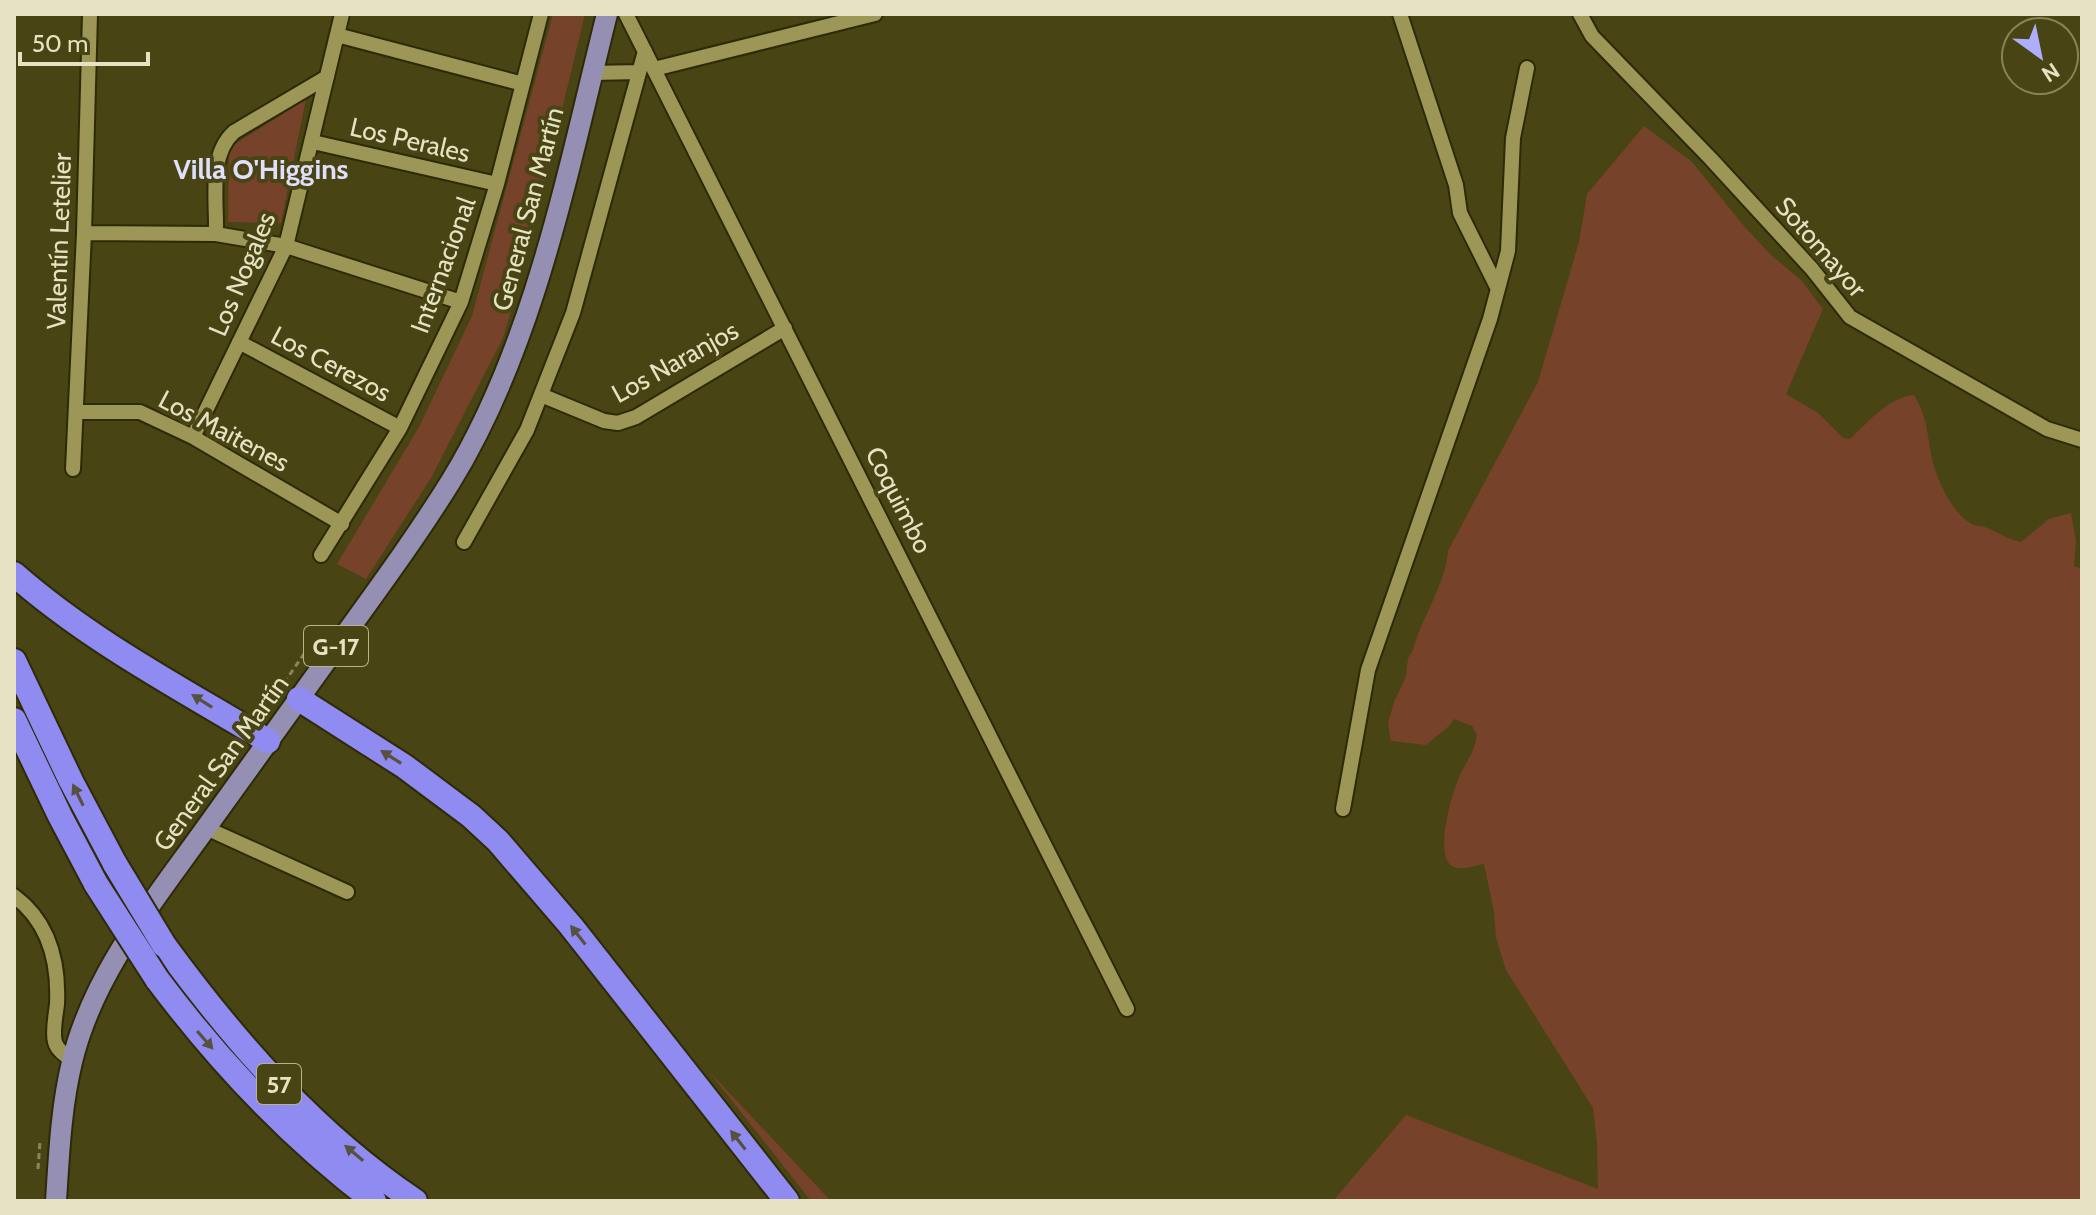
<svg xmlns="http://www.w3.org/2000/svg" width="2096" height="1215" font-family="Cabin,sans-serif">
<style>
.green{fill:#76422a}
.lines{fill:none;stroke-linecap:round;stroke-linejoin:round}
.minor-casing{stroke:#2d2a08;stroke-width:18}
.major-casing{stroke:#2d2a08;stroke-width:24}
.highway-casing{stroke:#2d2a08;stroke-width:28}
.path{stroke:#89865c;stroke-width:3;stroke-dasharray:6 4;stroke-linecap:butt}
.minor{stroke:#9c9757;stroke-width:14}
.major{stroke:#9590b3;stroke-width:20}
.highway{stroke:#908bf1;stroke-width:24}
.highway-bridge-casing{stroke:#2d2a08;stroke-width:28;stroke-linecap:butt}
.highway-bridge{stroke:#908bf1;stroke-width:24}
.oneway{fill:#57523f}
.labels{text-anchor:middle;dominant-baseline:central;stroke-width:8;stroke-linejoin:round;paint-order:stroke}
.shield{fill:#494413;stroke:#b6b38e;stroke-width:2}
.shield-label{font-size:24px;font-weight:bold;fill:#e5e3c3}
.street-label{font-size:26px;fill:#e5e3c3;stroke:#494413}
.neighbourhood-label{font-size:28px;font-weight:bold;fill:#e0e0fe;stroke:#494413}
</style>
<rect width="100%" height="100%" fill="#494413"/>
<path class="green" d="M553 14H585L525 263 503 338 431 478 366 579 337 564 419 427 472 316Z
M306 99 281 223 228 222 229 148Z
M1644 126 1692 162 1744 226 1771 255 1801 280 1823 309 1786 394 1818 413 1843 438 1850 439C1867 423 1889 397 1914 395 1925 412 1927 429 1930 448 1933 472 1949 510 1970 523 1975 527 1981 525 1987 528 2002 534 2004 538 2021 542L2049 519 2071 513 2076 541 2074 566 2082 569V1201H1333L1406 1115 1598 1189 1597 1143 1593 1108 1506 970 1496 938 1494 912 1484 864C1475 865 1463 871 1454 867 1433 860 1451 796 1458 780 1465 761 1473 758 1477 735L1472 726 1454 719 1449 726 1426 745 1391 741 1388 723 1394 702 1406 676 1408 658 1413 650C1422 616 1445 586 1448 551L1538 382 1579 242 1587 194Z
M707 1069 831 1201H811Z"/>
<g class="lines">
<g class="minor-casing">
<path id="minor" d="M626 14 1127 1009
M1400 14 1456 185 1460 213 1498 289
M1580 14 1592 36 1711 159 1812 269 1850 317 2047 429 2082 440
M337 35 523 84
M654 69 875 14
M592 73 639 72
M313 142 497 184
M84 233 216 234 286 246 461 302
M216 234C217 201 208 155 234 132L327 77
M239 342 400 428
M541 395 604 421 618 423 636 417 785 328
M76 412H140L193 437 342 524
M193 437 286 246 342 14
M73 469 84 233 90 14
M464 542 527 430 573 313 645 51
M321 555 400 428 461 302 497 184 541 14
M1343 809 1368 670 1490 319 1508 251 1513 138 1527 68
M206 828 347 892
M14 896C49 922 59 961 57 1004 56 1014 52 1032 55 1042 57 1050 66 1056 72 1060"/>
</g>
<g class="major-casing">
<path id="major" d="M56 1201C59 1155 61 1107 72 1062 93 973 156 898 208 825 256 759 304 692 352 625 386 578 420 531 451 481 535 344 568 169 607 14"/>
</g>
<g class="highway-casing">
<path id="highway" d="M14 574C90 641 182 689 268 741
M14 661 71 781 115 864
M299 699 404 766 471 816 498 841 571 926 787 1201
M14 720 60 816 96 884
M164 945C235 1042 315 1134 415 1201
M157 979C219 1062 291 1138 374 1201"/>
</g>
<path class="path" d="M284 683 319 632 321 633
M269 706 280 689
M38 1169 40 1141"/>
<use href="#minor" class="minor"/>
<use href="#major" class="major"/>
<use href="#highway" class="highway"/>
<g class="highway-bridge-casing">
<path id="highway-bridge" d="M115 864 164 945
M96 884 157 979"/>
</g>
<use href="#highway-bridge" class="highway-bridge"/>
</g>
<defs><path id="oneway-solid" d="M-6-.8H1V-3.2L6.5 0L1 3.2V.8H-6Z" transform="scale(2)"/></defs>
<g class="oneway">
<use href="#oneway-solid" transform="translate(202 701) rotate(-148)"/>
<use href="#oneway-solid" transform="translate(391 757) rotate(-148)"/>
<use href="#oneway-solid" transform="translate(78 795) rotate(-116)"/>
<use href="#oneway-solid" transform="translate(578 935) rotate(-128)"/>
<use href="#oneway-solid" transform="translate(205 1040) rotate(49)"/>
<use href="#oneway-solid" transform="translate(738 1140) rotate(-128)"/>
<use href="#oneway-solid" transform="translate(354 1153) rotate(-140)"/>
</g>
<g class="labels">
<g class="shield">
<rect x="304" y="626" width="64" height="40" rx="6"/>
<rect x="257" y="1064" width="44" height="40" rx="6"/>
</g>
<g class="shield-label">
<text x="336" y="646">G-17</text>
<text x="279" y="1084">57</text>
</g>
<g class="street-label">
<text transform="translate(410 140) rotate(13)">Los Perales</text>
<text transform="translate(528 209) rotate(-75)">General San Martín</text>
<text transform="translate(59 241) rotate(-88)">Valentín Letelier</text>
<text transform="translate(1821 247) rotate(49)">Sotomayor</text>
<text transform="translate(443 265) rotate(-70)">Internacional</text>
<text transform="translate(242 274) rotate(-67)">Los Nogales</text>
<text transform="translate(675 362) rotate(-29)">Los Naranjos</text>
<text transform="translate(331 364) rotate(28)">Los Cerezos</text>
<text transform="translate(224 431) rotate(28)">Los Maitenes</text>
<text transform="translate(899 500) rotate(63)">Coquimbo</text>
<text transform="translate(221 763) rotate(-54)">General San Martín</text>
</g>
<g class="neighbourhood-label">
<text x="261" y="169">Villa O'Higgins</text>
</g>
</g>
<rect width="2096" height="1215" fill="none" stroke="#e5e3c3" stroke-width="32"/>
<g transform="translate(2040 56) rotate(147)"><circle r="38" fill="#494413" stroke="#878459" stroke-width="2"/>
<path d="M0-6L14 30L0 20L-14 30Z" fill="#afaefa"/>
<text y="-12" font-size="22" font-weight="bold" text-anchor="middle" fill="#e5e3c3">N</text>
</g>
<path d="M20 52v12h128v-12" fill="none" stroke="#e5e3c3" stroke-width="4"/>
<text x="32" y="52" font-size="24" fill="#e5e3c3" stroke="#494413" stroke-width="6" paint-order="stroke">50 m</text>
</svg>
